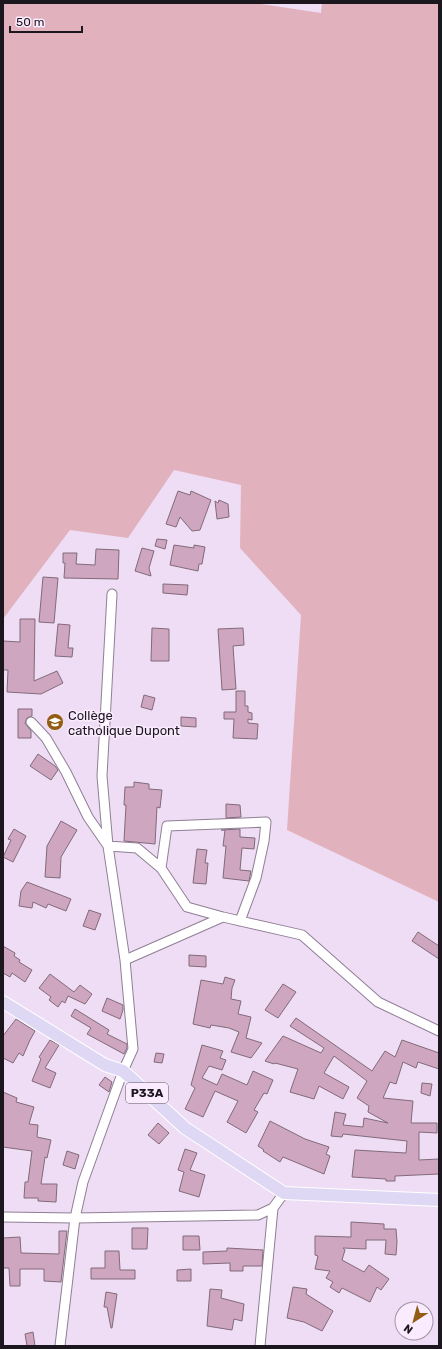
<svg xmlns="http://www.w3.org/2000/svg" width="442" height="1349" font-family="Rubik,sans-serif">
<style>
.green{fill:#e1b2bd}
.building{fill:#cea6c0;stroke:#826a79}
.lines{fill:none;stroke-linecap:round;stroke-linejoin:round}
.minor-casing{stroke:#8f7f94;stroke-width:11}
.major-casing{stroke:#fff;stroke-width:14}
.minor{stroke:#fff;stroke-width:9}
.major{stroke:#dfd8f4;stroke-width:12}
.labels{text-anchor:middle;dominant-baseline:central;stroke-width:3;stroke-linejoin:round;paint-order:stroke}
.shield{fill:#faebfe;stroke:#5f5661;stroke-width:1}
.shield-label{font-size:12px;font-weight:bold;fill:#1c161e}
.poi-label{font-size:13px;fill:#1c161e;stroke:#faebfe;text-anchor:start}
</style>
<rect width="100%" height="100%" fill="#eeddf4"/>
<path class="green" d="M3 3H255L321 13 322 3H439V902L287 830 301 615 240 548 241 485 174 470 128 538 70 530 3 619Z"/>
<path class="building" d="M178 491 190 495 191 491 211 500 200 530 192 531 180 517 176 527 166 524Z
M219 500 228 504 229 517 217 519 215 501 218 503Z
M157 539 167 540 165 549 155 546Z
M174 545 194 548V545L205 547 202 564H199L198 571 170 565Z
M142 548 154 551 149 568 151 576 135 571Z
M96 549 119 550 118 579 64 578 65 563H63V553H77L76 564 95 565Z
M43 577 58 578 54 623 39 622Z
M163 584 188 585 187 595 163 593Z
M20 619H35L34 681 57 671 63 683 41 694 7 692 8 670H3V641L20 642Z
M58 624 70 625 68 648H73L72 657 55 656Z
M152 628 169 629V661H151Z
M243 628 244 645 233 646 236 689 222 690 218 629Z
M236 691H245V706H248V712L252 713V720L248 719V723L258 724 257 739 233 738 234 719H224V712H236Z
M144 695 155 698 152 710 141 707Z
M18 709H32V716L27 718 25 723 31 731V738H18Z
M181 717 196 718V727L181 726Z
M38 754 55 766 58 770 51 780 30 766Z
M134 782 149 784V789L162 790 160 808 157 807 155 844 124 841 126 805H124L125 787H134Z
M226 804 240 805 241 817 226 818Z
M61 821 77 830 61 857 60 878 45 877 47 846Z
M14 829 26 836 13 862 3 857 11 840 8 839Z
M240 829V837L255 838 254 849 242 848 240 870 251 871 249 881 223 878 226 846H223L225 830H221Z
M197 849 207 850 205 863H208L206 884 193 883Z
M27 882 71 899 66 911 48 904 46 908 33 902 32 908 19 906 21 891Z
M89 910 101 914 95 930 83 926Z
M418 932 439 946V959L412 941Z
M3 946 15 953 14 956 20 960 19 962 32 970 25 982 12 973 10 977 3 973Z
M189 955 206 956V967L189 966Z
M50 974 74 992 80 985 92 994 85 1004 68 996 65 1003 62 1001 58 1007 49 1000 51 997 39 988Z
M225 977 235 980 232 988 231 999 241 1001 238 1014 251 1017 246 1038 262 1043 251 1058 231 1052 239 1032 229 1028 211 1025 210 1028 193 1024 201 980 223 984Z
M283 984 296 992 278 1018 265 1010Z
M107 998 123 1005V1010L120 1019 102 1011Z
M75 1009 109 1030 107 1034 127 1044V1048L124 1054 87 1034 91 1028 71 1016Z
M296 1018 372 1071 385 1051 395 1057 402 1040 439 1053V1069L418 1062 416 1068 403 1062 396 1084 390 1082 383 1098 413 1101 411 1123H437V1133L419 1132V1160L439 1159V1174L395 1176V1181H386V1179L352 1177 355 1150 406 1153 407 1141 343 1134 342 1137 331 1136 335 1112 346 1114 343 1125 363 1127 364 1118 388 1123 368 1112 369 1106 357 1098 367 1081 334 1056 324 1073 349 1087 343 1099 319 1086 314 1099 290 1092 298 1069 275 1063 274 1064 265 1061 283 1036 321 1053 324 1048 290 1026Z
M16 1019 35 1031 30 1040 23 1056 19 1053 13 1063 3 1058V1036Z
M50 1040 59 1045 45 1068 56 1073 50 1088 32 1081 41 1059 39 1057Z
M202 1045 223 1051 220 1058 226 1060 222 1070 209 1066 202 1078 217 1085 222 1074 247 1085 253 1071 273 1080 267 1094 264 1093 254 1110 258 1112 246 1133 227 1122 238 1101 215 1091 203 1117 185 1109 195 1088 191 1085Z
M156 1053 164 1054 162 1063 154 1062Z
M105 1077 112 1082 109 1092 99 1085Z
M422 1083 432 1084 430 1096 421 1093Z
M3 1092 17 1098 16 1102 34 1107 29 1124 38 1125 37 1137 51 1140 47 1158 45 1157 41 1184H57L56 1202 38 1201V1198H24L25 1182H28L32 1151 3 1147Z
M270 1121 305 1139 329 1147 326 1154 330 1156 324 1174 283 1157 280 1162 263 1151 264 1150 258 1146Z
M158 1123 169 1133 159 1144 148 1135Z
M185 1149 197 1153 190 1170 205 1175 199 1197 179 1191 184 1172 178 1170Z
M67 1151 79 1155 75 1169 63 1165Z
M351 1222 384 1224V1229H396L397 1242 396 1255 385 1254 386 1240H366V1249L343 1248 345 1250 342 1260 364 1272 369 1265 389 1279 381 1290 377 1287 370 1302 342 1288 339 1293 330 1287 333 1282 326 1278 330 1271 315 1269 318 1256 315 1255V1236L351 1237Z
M132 1228H148L147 1249H132Z
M59 1231H67L61 1282 44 1281V1269H20V1286H10L9 1268H3V1238L20 1237 21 1253 59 1254Z
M183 1236H199L200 1250H183Z
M227 1248 263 1250 262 1266H243V1271H230V1263L203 1264V1252L227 1251Z
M105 1251H119L120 1270H135V1279H91V1268H105Z
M191 1269V1281H177V1270Z
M293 1287 307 1289 306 1294 333 1311 322 1331 304 1322 287 1318Z
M210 1289 222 1290 221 1298 244 1304 242 1321 234 1319 232 1330 207 1326Z
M106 1292 117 1294 112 1328H111L107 1307H104Z
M33 1332 35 1346H27L25 1334Z"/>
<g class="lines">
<g class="minor-casing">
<path id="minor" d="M31 722 46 738 66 772 88 817 108 846 137 848 161 868 187 907 223 917 302 935 378 1002 439 1031
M161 868 167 826 266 822 264 841 256 878 240 921
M125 960 223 917
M3 1217 75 1218 258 1215 273 1208 284 1193
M60 1346 75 1218 83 1182 123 1071 133 1049 125 960 108 846 102 776 112 594
M260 1346 273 1208"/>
</g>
<g class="major-casing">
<path id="major" d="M3 1002 105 1065 123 1071 185 1128 284 1193 439 1200"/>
</g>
<use href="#minor" class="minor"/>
<use href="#major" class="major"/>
</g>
<defs>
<g id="school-disc" transform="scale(0.9)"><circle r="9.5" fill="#925c12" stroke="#faebfe"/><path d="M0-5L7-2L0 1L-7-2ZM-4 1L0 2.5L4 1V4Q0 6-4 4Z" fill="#fff"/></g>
</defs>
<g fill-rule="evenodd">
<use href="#school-disc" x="55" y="722"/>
</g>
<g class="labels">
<rect class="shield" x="126" y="1083" width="42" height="20" rx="3"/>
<g class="shield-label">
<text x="147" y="1093">P33A</text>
</g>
<g class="poi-label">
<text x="68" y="715">Collège<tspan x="68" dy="15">catholique Dupont</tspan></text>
</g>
</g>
<rect width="442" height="1349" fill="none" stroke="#1c161e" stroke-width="8"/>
<g transform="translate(414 1321) rotate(216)"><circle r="19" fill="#faebfe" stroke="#a196a4"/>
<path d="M0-3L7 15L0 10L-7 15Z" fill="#925c12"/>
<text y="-6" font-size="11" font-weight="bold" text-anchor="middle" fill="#1c161e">N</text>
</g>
<path d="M10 26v6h72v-6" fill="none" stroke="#1c161e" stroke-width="2"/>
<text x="16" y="26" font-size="12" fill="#1c161e" stroke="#faebfe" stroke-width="3" paint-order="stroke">50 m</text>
</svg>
